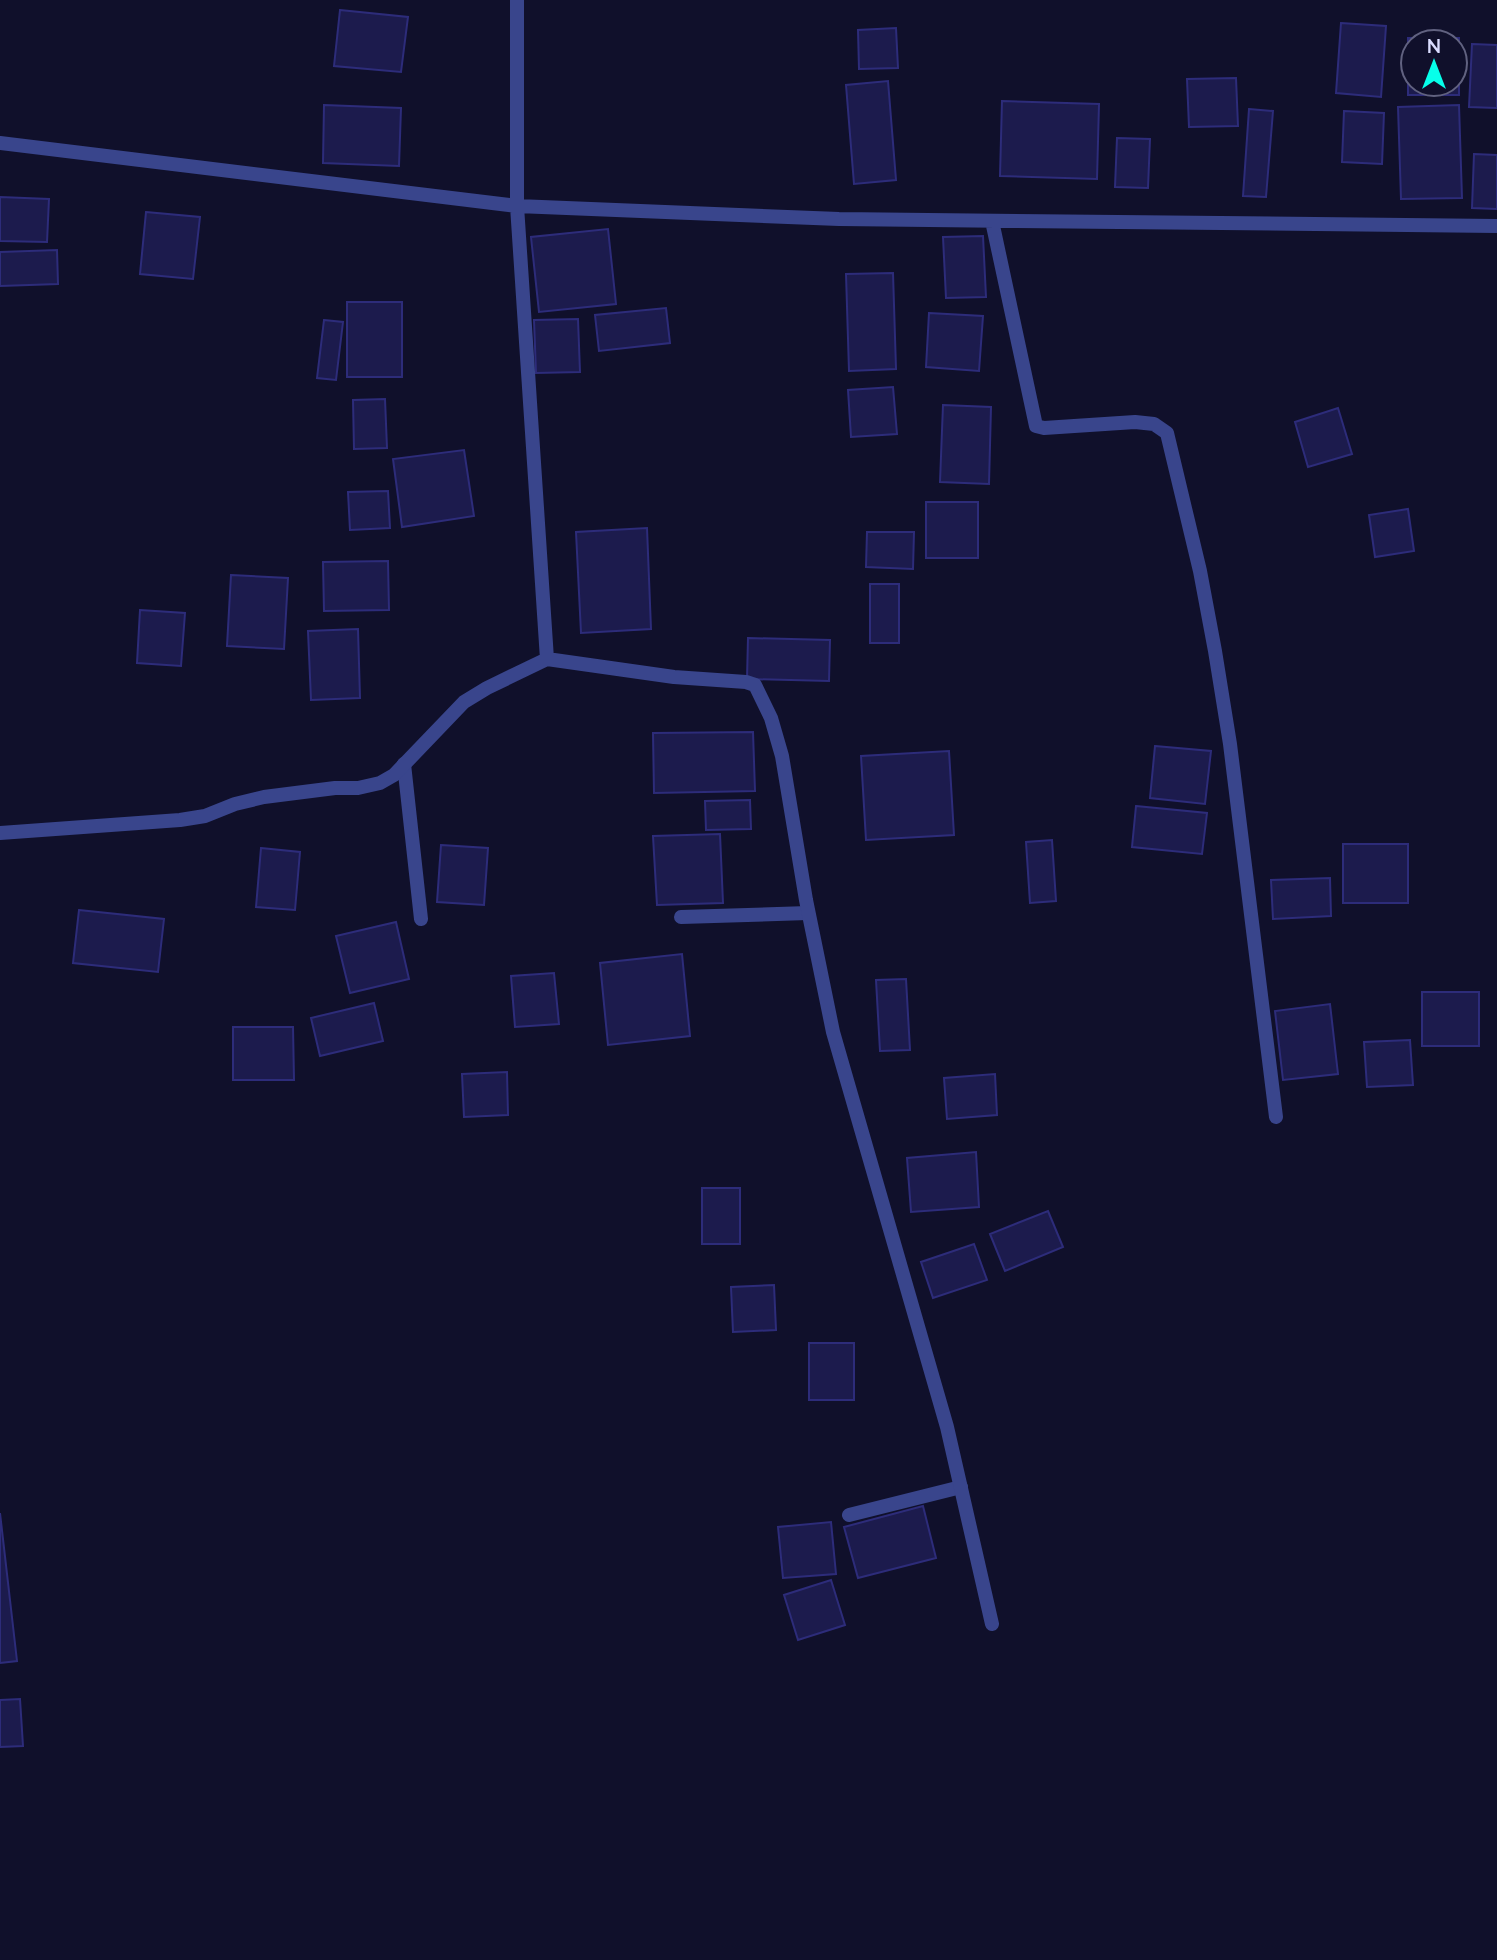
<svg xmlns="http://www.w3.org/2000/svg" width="1497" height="1960" font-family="Mulish,sans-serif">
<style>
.building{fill:#1c1b4d;stroke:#2d2c7a;stroke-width:2;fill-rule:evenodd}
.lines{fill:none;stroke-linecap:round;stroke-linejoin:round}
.lane{stroke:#39458c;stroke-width:14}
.street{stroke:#39458c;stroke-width:14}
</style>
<rect width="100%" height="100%" fill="#10102b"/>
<path class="building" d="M340 10 408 17 401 72 334 66Z
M1341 23 1386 26 1381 97 1336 93Z
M896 28 898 68 859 69 858 30Z
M1408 38H1459V95H1408ZM1413 42H1455V84H1413Z
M1472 44 1497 45V108L1469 107Z
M1236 78 1238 126 1189 127 1187 79Z
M888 81 896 180 854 184 846 85Z
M1002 101 1099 104 1097 179 1000 176Z
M324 105 401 108 399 166 323 163Z
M1459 105 1462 198 1401 199 1398 107Z
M1249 109 1273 111 1266 197 1243 196Z
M1344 111 1384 113 1382 164 1342 162Z
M1117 138 1150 139 1148 188 1115 187Z
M1474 154 1497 155V209L1472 208Z
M0 197 49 199 47 242 0 241Z
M146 212 200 217 193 279 140 274Z
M608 229 616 304 539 312 531 237Z
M983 236 986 297 946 298 943 237Z
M57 250 58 284 0 286V252Z
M893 273 896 369 849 371 846 274Z
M347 302H402V377H347Z
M666 308 670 343 599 351 595 315Z
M929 313 983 316 979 371 926 367Z
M578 319 580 372 536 373 534 320Z
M324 320 343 322 336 380 317 378Z
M893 387 897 434 851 437 848 390Z
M385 399 387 448 354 449 353 400Z
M943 405 991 407 989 484 940 482Z
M1338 408 1352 454 1308 467 1295 422Z
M464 450 474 516 402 527 393 459Z
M388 491 390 528 350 530 348 492Z
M926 502H978V558H926Z
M1408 509 1414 551 1375 557 1369 515Z
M647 528 651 629 581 633 576 532Z
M867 532H914L913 569 866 567Z
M388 561 389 610 324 611 323 562Z
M231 575 288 578 284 649 227 646Z
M870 584H899V643H870Z
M140 610 185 613 181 666 137 663Z
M358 629 360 698 311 700 308 631Z
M748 638 830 640 829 681 747 679Z
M753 732 755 791 654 793 653 733Z
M1155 746 1211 751 1205 804 1150 798Z
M949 751 954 835 866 840 861 756Z
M750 800 751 829 706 830 705 801Z
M1136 806 1207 813 1202 854 1132 847Z
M720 834 723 903 657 905 653 836Z
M1052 840 1056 901 1030 903 1026 842Z
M1343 844H1408V903H1343Z
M441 845 488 848 484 905 437 902Z
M261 848 300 852 295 910 256 907Z
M1330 878 1331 916 1273 919 1271 880Z
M79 910 164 919 158 972 73 963Z
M396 922 409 979 350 993 336 936Z
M682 954 690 1036 608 1045 600 963Z
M554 973 559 1024 515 1027 511 976Z
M906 979 910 1050 880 1051 876 980Z
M1422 992H1479V1046H1422Z
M374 1003 383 1041 320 1056 311 1018Z
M1330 1004 1338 1074 1283 1080 1275 1011Z
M233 1027H293L294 1080H233Z
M1410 1040 1413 1085 1367 1087 1364 1042Z
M507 1072 508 1115 464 1117 462 1074Z
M995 1074 997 1115 947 1119 944 1078Z
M976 1152 979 1207 911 1212 907 1158Z
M702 1188H740V1244H702Z
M1048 1211 1063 1247 1005 1271 990 1234Z
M974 1244 987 1280 933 1298 921 1262Z
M774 1285 776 1330 733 1332 731 1287Z
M809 1343H854V1400H809Z
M923 1506 936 1558 858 1578 844 1527Z
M0 1513 17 1661 0 1663Z
M831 1522 836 1574 783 1578 778 1527Z
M831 1580 845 1625 798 1640 784 1595Z
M20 1699 23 1746 0 1747V1700Z"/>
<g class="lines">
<path class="lane" d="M404 764 421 919
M681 917 808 913
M849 1515 961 1487"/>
<path class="street" d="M517 0V206L547 659 674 677 746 682 755 685 771 718 782 756 806 900 833 1032 947 1427 992 1624
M0 143 517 206 839 219 1497 226
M992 221 1036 426 1044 428 1135 422 1154 424 1167 433 1200 571 1215 651 1230 744 1276 1117
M0 833 180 820 205 816 235 804 264 797 335 788H358L380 783 394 775 464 702 487 688 547 659"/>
</g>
<g transform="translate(1434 63)"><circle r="33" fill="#10102b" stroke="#616280" stroke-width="2"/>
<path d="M0-5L12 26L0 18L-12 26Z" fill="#06ffea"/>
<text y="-10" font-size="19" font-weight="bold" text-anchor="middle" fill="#daddff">N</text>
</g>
</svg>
